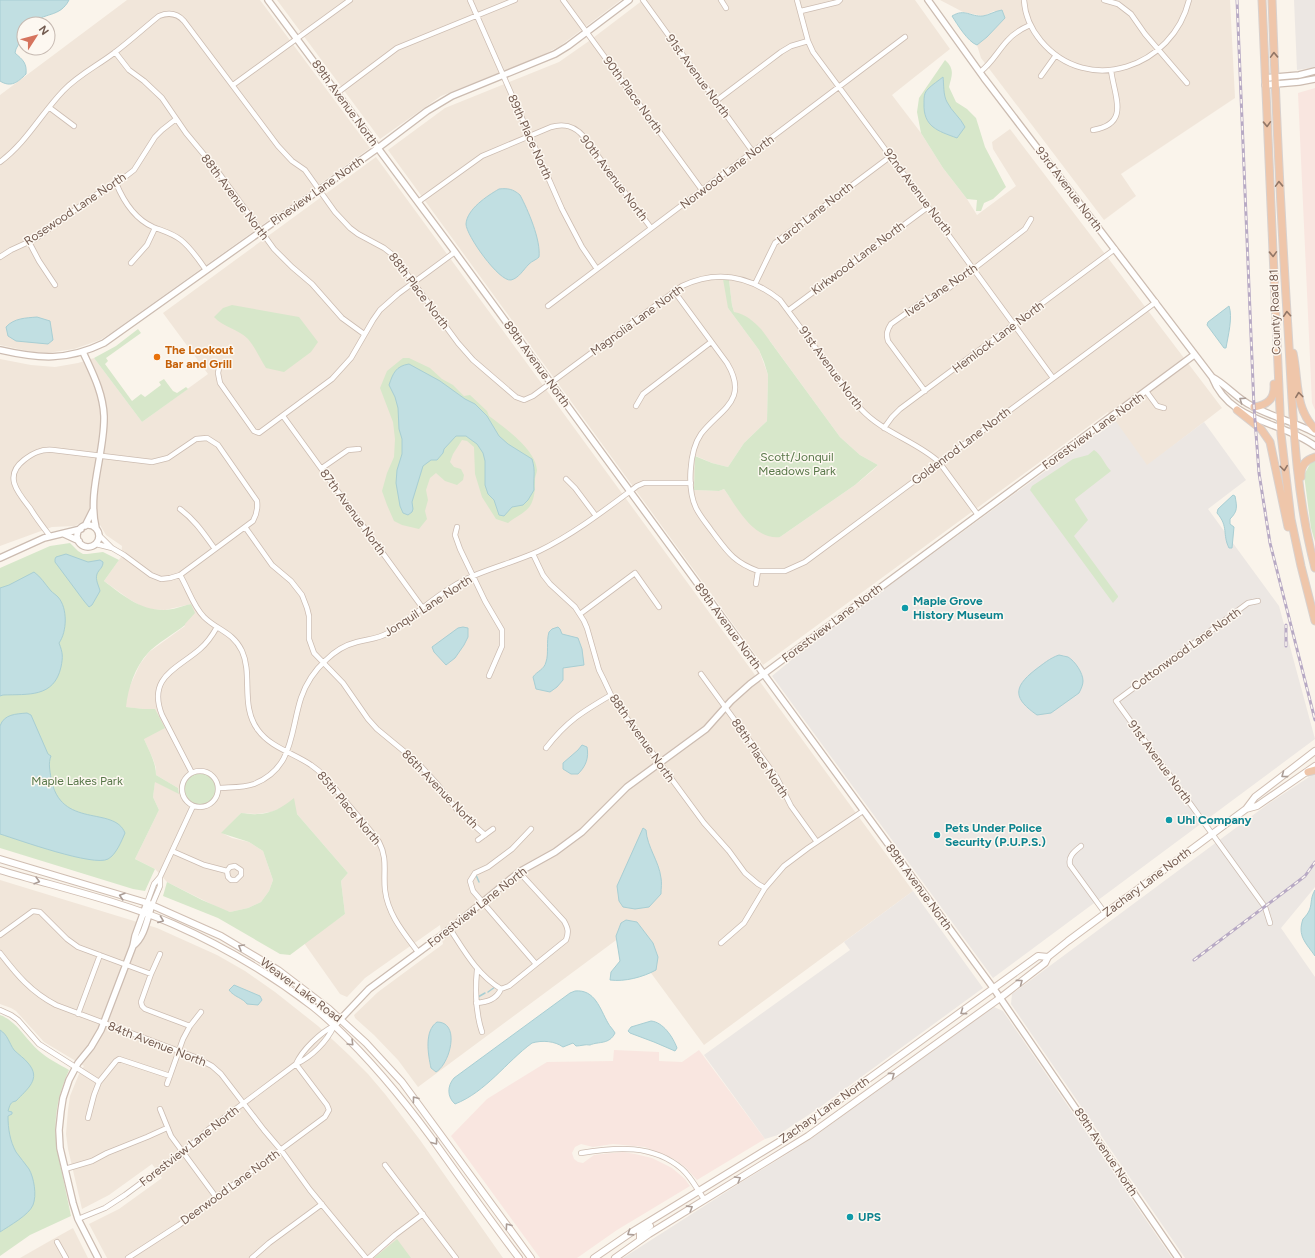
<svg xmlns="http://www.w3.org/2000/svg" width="1315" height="1258" font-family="Figtree,sans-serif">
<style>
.residential{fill:#f1e6da;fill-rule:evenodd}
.commercial{fill:#f9e6e0}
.industrial{fill:#ece7e3}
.green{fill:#d7e7ca}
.water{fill:#c1dfe2;stroke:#a8ced3}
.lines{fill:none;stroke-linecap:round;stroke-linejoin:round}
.stream{stroke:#a8ced3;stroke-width:1.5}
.minor-casing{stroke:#ccbcb1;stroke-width:6}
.tertiary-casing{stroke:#ccbcb1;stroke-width:8}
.secondary-casing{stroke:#d0beb2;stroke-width:8}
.trunk-casing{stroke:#d8d1ce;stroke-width:9}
.minor{stroke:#fff;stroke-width:4.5}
.tertiary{stroke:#fff;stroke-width:5.5}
.secondary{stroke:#fff;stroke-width:6}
.trunk{stroke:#efc6aa;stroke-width:7}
.rail-casing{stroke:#b7a9c4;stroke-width:3}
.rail{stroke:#fdf8f1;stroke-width:1.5;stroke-dasharray:4.5;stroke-linecap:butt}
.oneway{stroke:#927666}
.oneway2{stroke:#ab9d96}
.food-dot{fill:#e8710a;stroke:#fdf8f1;stroke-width:1.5}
.culture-dot{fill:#0f9aa8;stroke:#fdf8f1;stroke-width:1.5}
.labels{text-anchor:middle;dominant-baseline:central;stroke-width:3;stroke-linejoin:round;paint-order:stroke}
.street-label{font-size:12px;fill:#735b50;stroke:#fdf8f1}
.food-label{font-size:12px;font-weight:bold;fill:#c56008;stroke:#fdf8f1;text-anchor:start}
.park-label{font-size:12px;fill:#59784a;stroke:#fdf8f1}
.culture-label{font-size:12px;font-weight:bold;fill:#0d838f;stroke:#fdf8f1;text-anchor:start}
</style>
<rect width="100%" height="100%" fill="#faf4eb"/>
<path class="residential" d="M127 0H260L370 148 111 333 100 340 74 349 47 353 32 352 0 345V95Z
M277 0H621L560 46 539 57 441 96 380 139Z
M643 0H915L950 49 892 95 921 133 943 168 967 199 977 215 1016 186 993 149 992 142 1010 129 1222 408 1147 466 1108 412 763 665 388 150 445 108 559 62 589 41ZM729 280 732 305 734 312 770 341 840 437 860 455 878 465 872 471 855 485 780 537 731 499 724 489 719 491 694 490 696 456 712 463 728 467 744 443 767 421 768 375 759 350 728 308Z
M940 0H1230L1235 98 1121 174 1136 196 1104 220 981 58 977 45 987 37 1005 18 994 11 983 16 963 12Z
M376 157 913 891 704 1045 623 935 418 1087 398 1060 374 1035 355 1018 354 1015 378 992 443 944 440 925 365 978 347 997 340 994 304 943 345 914 341 881 348 873 297 814 284 807 271 812 256 814 241 813 222 833 232 838 249 842 263 851 273 880 269 891 261 902 248 908 230 912 221 909 167 882 155 869 135 859 159 810 153 797 155 781 179 793 178 788 156 775V768L153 759 144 739V709L125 707 128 690 140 664 149 652 185 626 184 624 191 604 165 610 146 609 129 599 104 581 121 557 122 546 106 535 100 525 82 522 75 526 52 527 0 546V359L31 365 55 367 78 363 94 358 142 422 208 374 163 313Z
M0 880 157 928 217 955 245 971 275 992 318 1026 349 1055 368 1074 385 1094 420 1140 503 1258H107L89 1224 119 1209 162 1178 152 1164 109 1195 82 1209 68 1149 66 1134 68 1110 70 1096 79 1074 84 1066 44 1042 16 1011 11 1008 0 1004Z
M73 1228 88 1258H20L55 1238Z"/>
<path class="commercial" d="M1315 88V410L1312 403 1298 93Z
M614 1050 659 1052V1061L682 1062 699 1050 765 1139 697 1180 685 1167 674 1159 645 1147 613 1144 593 1147 581 1144 575 1147 572 1153 574 1159 578 1162 583 1163 594 1155 602 1154 623 1152 635 1154 652 1158 672 1168 685 1179 690 1186 617 1230 577 1258H540L451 1136 487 1099 547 1062 613 1061Z"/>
<path class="industrial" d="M1294 0H1315V67L1310 68 1297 70Z
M1115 420 1147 465 1204 422 1246 480 1208 509 1279 606 1315 739 993 978 772 676 814 641Z
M1315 773V887L1281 928 1315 977V1258H1185L1011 1004 1012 994 1268 804Z
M913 891 983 988 816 1110 778 1135 765 1139 704 1055 850 950 844 942Z
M994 1007 1003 1011 1172 1258H623L737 1185 808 1141Z"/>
<path class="green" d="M945 60C955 69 952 75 949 87L956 102 967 109 976 118 985 147 1006 187 993 199 984 203 981 211H976L977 200 967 199 943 168 921 133 917 112 919 98Z
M723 279 729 280 732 305 734 312C746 314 753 321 761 329L840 437 860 455 878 465 855 485 780 537C753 540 737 507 724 489L719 491 694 490 695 456 712 463 728 467 744 443 767 421 768 375 764 362 759 350 728 308Z
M232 305 299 317 318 342 311 352 284 372 266 368C260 359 255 347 248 339 238 329 223 327 214 317L223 308Z
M138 329 141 333 106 358 108 361 105 364 132 401 141 394 145 397 161 385 159 382 164 379 173 391 177 393 186 387 188 389 142 422 94 358 116 346Z
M403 358H409L430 368 442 379 453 385 464 396 470 395 487 411 489 416C504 427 536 450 537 470 537 473 535 476 535 479 535 489 535 498 530 506 525 513 514 518 508 523L496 519 482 497 475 474 474 447 467 441 462 440 453 454 450 462 454 467 461 469 464 475 463 480 457 485 445 481 436 473 430 478 426 490 428 500 425 511 427 519 419 529 402 525 394 521 387 505 382 491 387 473 394 457 395 439 393 422 380 388 387 371Z
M1094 450C1102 455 1104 464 1111 471L1075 499V500L1088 520 1074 536 1118 596V597L1113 603 1030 490 1032 486 1073 459 1088 455Z
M1311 462H1315V542L1311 528 1304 475Z
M70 543 78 551 83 554H87L103 552 119 560 104 581C123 595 139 610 164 610 173 610 182 606 191 604L195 613 185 624V625C175 633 156 644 148 653 135 667 128 688 126 707L144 709H155L165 728 144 739C149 751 156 762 156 775L178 788 179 794 155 782 153 797 159 810 135 859 155 869 145 891 133 889 0 848V568L50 546Z
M184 789a16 16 0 1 1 32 0a16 16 0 1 1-32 0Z
M294 798 297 814 348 873 341 881 345 914 290 955 280 954 218 918 163 896 167 882 202 900 230 912 248 908 261 902 269 891 273 880 263 851 249 842 221 833 241 813C247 813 252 815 257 814 272 814 283 807 294 798Z
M0 1015C17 1021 26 1040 39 1051 48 1059 59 1064 69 1070 52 1109 53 1133 62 1173 65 1187 68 1202 71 1216L30 1235 0 1256Z
M397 1239 411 1258H374Z"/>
<path class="water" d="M0 0H69C60 18 43 12 32 24H24V34L16 49 15 53C23 60 27 63 26 74 18 82 11 88 0 81Z
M1002 10 1005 18 987 37 977 45C968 42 957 24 952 16 965 8 970 17 983 16 989 15 995 11 1002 10Z
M943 77C944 84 943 95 947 102 952 112 960 117 965 127L957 138C938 131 923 127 924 103 924 97 924 93 928 89 933 84 938 81 943 77Z
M499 189C508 188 513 189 520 195 528 210 541 240 539 257 536 260 532 261 529 264 523 270 519 278 511 280 499 282 466 235 466 224 467 209 487 196 499 189Z
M1229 306C1233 317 1228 336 1226 348H1224L1207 325 1208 322Z
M37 317 50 321 53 340 48 344 16 341 8 336 6 327C14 318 26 318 37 317Z
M409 364 440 381 465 399 475 404 487 416 499 436 508 444 532 459C536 472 533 478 534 490L528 500 523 505 512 507 504 516 499 515 494 500 488 494 485 485V461L483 453 477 444 470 439 466 436H456L444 449 443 453 437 460H431L423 466 412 502 413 509 412 512 408 515 403 513 400 506 396 483 397 470 402 454V439L399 429 398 408 395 397 389 385C393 373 396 366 409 364Z
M1233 495 1235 496C1237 507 1238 511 1230 519V524L1234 527 1232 548H1229C1222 534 1229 527 1217 513L1218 509Z
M66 554 88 562 100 560 103 562C103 568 99 569 97 574 95 580 99 586 100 591L92 605 89 607 84 601 55 562V559L56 557Z
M34 572C41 577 45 584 51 591 53 593 55 594 58 597 68 608 67 632 59 643 63 653 63 657 61 667 54 698 28 694 3 695L0 696V588L9 585Z
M463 627 468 628V637L464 645 455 658 446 665 434 652 432 647 458 628Z
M558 627 560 629 562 634 578 638 582 649 584 665 563 668V680L557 687 550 692 536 689 533 677C537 671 544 670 546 662 549 653 546 642 549 632L552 629Z
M1059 655C1062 656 1065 656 1068 657 1075 661 1083 673 1083 681 1083 685 1081 689 1079 693L1051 713 1037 715C1014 699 1012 688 1035 670 1043 664 1050 658 1059 655Z
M27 713 31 715 48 754 51 756C48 763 50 771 51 778 60 830 114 805 125 833 122 840 116 855 108 859 94 867 19 840 0 834V726C4 714 16 714 27 713Z
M582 745 587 747C589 758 586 766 578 774H571L563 769V763L578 750Z
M643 828 646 830C647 847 659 861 661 878 662 883 661 888 661 894L649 907 635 909 623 907 619 901 617 886Z
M1315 890V956C1306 943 1297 936 1303 919 1315 907 1308 902 1315 890Z
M626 920 637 922 653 943 658 957 656 970C643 977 625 982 610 980L611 972 620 961 616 936 621 923Z
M234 985 260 996 262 1000 258 1005 247 1004C243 998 234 997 229 990Z
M575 991C595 989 600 1009 608 1023 610 1027 613 1029 615 1033 609 1045 599 1041 590 1045 585 1044 581 1046 576 1046L573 1043 563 1047C555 1041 542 1040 532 1043 506 1062 486 1092 455 1104 447 1097 447 1086 454 1078L570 993Z
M651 1021C663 1022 673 1037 677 1048L675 1051 654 1042 630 1033 628 1031 631 1027Z
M437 1022C461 1022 450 1064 436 1072L431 1068C428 1054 424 1031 437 1022Z
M0 1030C8 1035 9 1043 14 1050 19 1055 24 1058 28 1063 42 1079 27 1089 16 1101 10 1102 10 1105 8 1111L12 1112V1114L8 1116C8 1129 10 1141 16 1152 20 1158 25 1163 29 1169 34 1178 37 1195 33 1205 29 1215 9 1226 0 1232Z"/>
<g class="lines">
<path class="stream" d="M476 875 479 882
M488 992 495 987
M478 997 485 993"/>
<g class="minor-casing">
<path id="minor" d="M470 0 562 209 582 247 597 269
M563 0 702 190
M643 0 753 152
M721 0 726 8
M797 0 808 41 813 52 928 207 1053 378
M1024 0C1025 16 1031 29 1041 41 1088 97 1173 67 1189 0
M1104 0 1118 4 1131 14 1145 34 1187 83
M801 11 838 2 840 0
M115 52 129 70 144 81 162 98 186 133 216 169 274 249 292 267 312 284 342 318 364 334
M980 72C992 63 997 52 1007 41 1013 34 1021 29 1030 25
M1041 76 1056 55
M233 85 350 0
M337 93 397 48 515 0
M716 101 781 52 791 46 808 41
M50 108 74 126
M1093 130C1131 124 1114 96 1111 70
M0 162C26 143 41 114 63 91 78 75 97 66 114 53 130 41 144 28 159 16 169 12 177 13 184 21L278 146 292 161 305 170 335 212 350 228 358 234 384 248 393 255 458 343 473 360 516 397 524 400 533 396 682 286C718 269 750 276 780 300L861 409C883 433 916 441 939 462L978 515
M116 183C123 200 135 219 153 227 163 231 172 233 181 240 191 248 199 260 206 270
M418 202 482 156 551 127C565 123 575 126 584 137L651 228
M29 242 39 261 55 285
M0 257 11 250 35 239 94 196 125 177 134 170 155 137 162 130 176 119
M131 263 147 245 155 228
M755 284 775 243 891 156
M674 291 727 363C750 401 719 410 701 434 689 451 687 489 696 508 700 516 706 523 711 530 727 551 733 562 758 571L756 584
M548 306 905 37
M789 310 928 207
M219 368 218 373 220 383 254 431 259 433 332 379 351 358 373 320 380 310 398 294 455 252
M925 391 888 341C886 334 887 330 891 324L922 302 949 288 1025 229 1031 219
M1146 391 1157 406 1164 408
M636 406 643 394 711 342
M283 416 422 607
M884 428 892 417 900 409 1115 249
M322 468 348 450 359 449
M566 479 575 488 596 516
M180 509C195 520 204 534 215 549
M245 527 272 565 291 581 302 595 307 608 309 616V639L314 653 343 683 368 719 377 729 417 762 438 785 457 810 485 835
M457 527 455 535 460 549 485 601 502 630V646L489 676
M50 536C43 527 36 518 30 508 18 493 3 476 24 460 33 453 41 449 53 450L152 462 168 458 196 439 207 438 218 445 257 501C258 509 257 514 253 521L180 575 170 578 161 579 151 575 124 555 112 548
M96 544 112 548 99 535
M533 554 543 575 550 584 575 607 584 621 587 628 599 670 604 680 611 695 626 717 704 823 729 851 745 873 758 884 765 888
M758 571H785L805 562 1156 302
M180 575C188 588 193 606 204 617 217 630 233 632 242 651 253 675 240 706 258 730 271 748 294 753 311 765 325 774 335 789 346 802 357 815 369 828 379 842 388 859 383 872 385 890 388 915 404 933 418 952
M1258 601 1248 603 1116 701 1265 907 1270 923
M580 614 635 573 659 607
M701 674 777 778 791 806 817 842
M546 748C567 721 582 712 611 695
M182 789a18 18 0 1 1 36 0a18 18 0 1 1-36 0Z
M192 773 162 715C147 677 177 669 200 649 207 643 212 636 217 627
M218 788C229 787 243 788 254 784 294 768 290 732 301 698 306 683 314 671 326 660 334 652 345 645 357 642 368 639 378 639 388 633 411 619 430 600 452 587 479 570 511 564 539 551 574 534 606 509 637 486L644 483H691
M531 829 512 849 488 867 475 873 470 881 473 891 536 964
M478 840 493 829
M1081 846C1074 852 1068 856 1070 865L1105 913
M172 851 204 865 227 871 228 877 231 880H236L241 875V870L235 866 230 867 227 871
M147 903 154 884 160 877 193 806
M152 905 160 886V877
M450 929C465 952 477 974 501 989
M0 935 33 911 40 912 67 939 78 947 151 974
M721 943 744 923 765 888 784 866 808 848 863 811
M0 953C17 975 31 992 56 1005L195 1057 212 1066 221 1074 264 1130 281 1150 310 1190 366 1258
M160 954 151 974 141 1002 142 1006 145 1009 190 1026
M477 970C475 991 475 1011 482 1032
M476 1003C487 1002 496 1000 501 989L509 986 566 940C569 932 568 928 564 921L519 872
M0 1010 11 1015 18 1020 39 1044 99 1082
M78 1014 100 955
M334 1026C327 1041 312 1057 296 1064 302 1050 321 1032 334 1026Z
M167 1084 183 1039 190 1026 201 1012
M160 1109 171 1136 216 1197
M88 1118 94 1095 99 1082 116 1061 119 1059 170 1076
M581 1153C616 1147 653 1144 682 1169 691 1177 697 1189 704 1199
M385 1165 456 1258
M65 1169 92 1161 107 1153 147 1137 167 1128
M78 1219 105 1208 125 1195 183 1152 209 1129 296 1064 327 1105 329 1110 325 1117 179 1225 128 1258
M57 1242 66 1258
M252 1258 269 1243 322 1204
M369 1258 395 1235 423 1214"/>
</g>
<g class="tertiary-casing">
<path id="tertiary" d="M268 0 455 252 994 989 1178 1258
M928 0 984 78 1212 377C1230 423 1280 420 1315 446
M1265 78 1299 75 1315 71
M1265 85 1299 82 1315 79
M0 350C39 359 67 361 104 343L378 148 427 111 452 96 555 54 568 46 629 0
M83 352C92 372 103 392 104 416 105 453 87 491 96 528
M1212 377C1227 385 1237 399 1252 406 1272 417 1295 422 1315 433
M77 536a11 11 0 1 1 22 0a11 11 0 1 1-22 0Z
M85 526 93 510
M64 534 79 541
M0 558 44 538 81 529
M133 946C145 937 147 918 152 905
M334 1026 369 989 450 929 519 872 555 852 582 832 627 787 706 729 731 701 750 684 1194 355
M98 1258 78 1219 73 1203 60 1148 59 1130 61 1111 63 1098 69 1080 78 1063 91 1047 101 1030 133 946 135 936 147 903"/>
</g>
<g class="secondary-casing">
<path id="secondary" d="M1246 809 1257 806 1315 766
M0 859 147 903 221 936 278 970 329 1009 366 1043 402 1082 531 1258
M0 870C57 887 120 901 173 924 223 946 270 974 312 1006 325 1016 336 1027 347 1038 383 1074 414 1113 443 1154 468 1189 493 1224 519 1258
M640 1240V1233L650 1226
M594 1258 632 1232 795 1132 1038 956 1048 957
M615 1258 649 1234 808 1136 1000 998 1045 963 1048 957 1068 941 1246 809 1255 797 1315 751"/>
</g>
<g class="trunk-casing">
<path id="trunk" d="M1262 0 1281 434 1291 519 1301 566 1315 621
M1272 0C1276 110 1281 219 1288 329 1293 411 1294 488 1315 568
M1293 353C1299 381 1294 407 1315 429
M1254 407C1268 405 1275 399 1274 384
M1237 410 1261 429 1270 442 1288 527
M1301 477C1300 466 1305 460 1315 457
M1308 772 1315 770"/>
</g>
<use href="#minor" class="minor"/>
<use href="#tertiary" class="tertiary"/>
<use href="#secondary" class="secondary"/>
<use href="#trunk" class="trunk"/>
<g class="rail-casing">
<path id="rail" d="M1237 0 1254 407 1259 473 1270 543 1315 720
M1286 646V625
M1194 960 1296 883 1305 876 1315 862"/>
</g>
<use href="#rail" class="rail"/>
</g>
<defs><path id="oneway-chevron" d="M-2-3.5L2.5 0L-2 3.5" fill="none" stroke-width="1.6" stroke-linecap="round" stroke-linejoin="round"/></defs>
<g class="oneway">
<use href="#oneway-chevron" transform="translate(1274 55) rotate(-92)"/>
<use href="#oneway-chevron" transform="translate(1267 124) rotate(88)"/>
<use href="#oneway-chevron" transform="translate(1279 184) rotate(-92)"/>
<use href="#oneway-chevron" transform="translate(1273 254) rotate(88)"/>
<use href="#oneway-chevron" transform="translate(1287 314) rotate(-94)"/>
<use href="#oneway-chevron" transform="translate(1299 395) rotate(-97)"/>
<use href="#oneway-chevron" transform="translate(1284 468) rotate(83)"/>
</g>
<g class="oneway2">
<use href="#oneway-chevron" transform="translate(1242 400) rotate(-146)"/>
<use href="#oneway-chevron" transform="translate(1284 775) rotate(143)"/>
<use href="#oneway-chevron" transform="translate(37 881) rotate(16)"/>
<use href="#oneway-chevron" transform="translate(122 896) rotate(-163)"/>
<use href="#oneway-chevron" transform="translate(161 920) rotate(21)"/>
<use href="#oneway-chevron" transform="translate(241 947) rotate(-150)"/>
<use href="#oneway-chevron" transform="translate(1020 982) rotate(-37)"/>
<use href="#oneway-chevron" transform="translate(963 1012) rotate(144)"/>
<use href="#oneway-chevron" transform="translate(351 1043) rotate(45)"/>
<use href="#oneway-chevron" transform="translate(892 1075) rotate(-36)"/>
<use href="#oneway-chevron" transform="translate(415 1099) rotate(-127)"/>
<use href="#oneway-chevron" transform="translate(435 1142) rotate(54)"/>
<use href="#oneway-chevron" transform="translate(738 1179) rotate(-31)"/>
<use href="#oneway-chevron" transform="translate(690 1208) rotate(-32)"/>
<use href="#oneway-chevron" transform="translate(508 1226) rotate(-126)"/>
<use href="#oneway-chevron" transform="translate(630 1233) rotate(147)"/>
</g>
<circle class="food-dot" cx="157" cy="357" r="4"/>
<g class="culture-dot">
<circle cx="905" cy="608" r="4"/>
<circle cx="1169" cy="820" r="4"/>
<circle cx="937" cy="835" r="4"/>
<circle cx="850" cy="1217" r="4"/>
</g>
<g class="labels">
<g class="street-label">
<text transform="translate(698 76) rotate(54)">91st Avenue North</text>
<text transform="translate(633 95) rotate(54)">90th Place North</text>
<text transform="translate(345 103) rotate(54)">89th Avenue North</text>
<text transform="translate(530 137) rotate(66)">89th Place North</text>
<text transform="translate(727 172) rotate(-37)">Norwood Lane North</text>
<text transform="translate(614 178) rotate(53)">90th Avenue North</text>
<text transform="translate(1069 189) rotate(53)">93rd Avenue North</text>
<text transform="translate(317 191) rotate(-35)">Pineview Lane North</text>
<text transform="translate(918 192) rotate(53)">92nd Avenue North</text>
<text transform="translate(235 197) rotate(53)">88th Avenue North</text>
<text transform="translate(75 209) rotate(-34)">Rosewood Lane North</text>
<text transform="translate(815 213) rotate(-38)">Larch Lane North</text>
<text transform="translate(858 258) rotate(-37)">Kirkwood Lane North</text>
<text transform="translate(941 290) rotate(-34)">Ives Lane North</text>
<text transform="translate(419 291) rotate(53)">88th Place North</text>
<text transform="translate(1275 312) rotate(-92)">County Road 81</text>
<text transform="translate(637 320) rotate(-36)">Magnolia Lane North</text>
<text transform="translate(998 337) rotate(-37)">Hemlock Lane North</text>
<text transform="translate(537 364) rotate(54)">89th Avenue North</text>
<text transform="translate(831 368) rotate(54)">91st Avenue North</text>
<text transform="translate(1093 431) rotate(-36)">Forestview Lane North</text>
<text transform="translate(961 446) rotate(-37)">Goldenrod Lane North</text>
<text transform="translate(353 512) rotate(54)">87th Avenue North</text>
<text transform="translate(428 606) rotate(-33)">Jonquil Lane North</text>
<text transform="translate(832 623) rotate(-37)">Forestview Lane North</text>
<text transform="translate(728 626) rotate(54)">89th Avenue North</text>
<text transform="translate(1186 649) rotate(-36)">Cottonwood Lane North</text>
<text transform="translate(642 738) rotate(55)">88th Avenue North</text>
<text transform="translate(760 758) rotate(56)">88th Place North</text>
<text transform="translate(1160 762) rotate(54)">91st Avenue North</text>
<text transform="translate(440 789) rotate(46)">86th Avenue North</text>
<text transform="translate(349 808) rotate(50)">85th Place North</text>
<text transform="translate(1147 882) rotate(-37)">Zachary Lane North</text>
<text transform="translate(919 887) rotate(54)">89th Avenue North</text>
<text transform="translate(477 907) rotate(-38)">Forestview Lane North</text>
<text transform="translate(301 990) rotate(37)">Weaver Lake Road</text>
<text transform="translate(157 1044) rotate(21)">84th Avenue North</text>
<text transform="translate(824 1110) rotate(-35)">Zachary Lane North</text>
<text transform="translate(189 1146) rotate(-38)">Forestview Lane North</text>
<text transform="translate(1106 1152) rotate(56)">89th Avenue North</text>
<text transform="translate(230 1187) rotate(-36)">Deerwood Lane North</text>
</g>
<g class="food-label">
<text x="165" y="350">The Lookout<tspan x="165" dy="14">Bar and Grill</tspan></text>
</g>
<g class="park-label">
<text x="797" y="457">Scott/Jonquil<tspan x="797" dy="14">Meadows Park</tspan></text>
<text x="77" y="781">Maple Lakes Park</text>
</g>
<g class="culture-label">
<text x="913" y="601">Maple Grove<tspan x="913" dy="14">History Museum</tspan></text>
<text x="1177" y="820">Uhl Company</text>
<text x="945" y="828">Pets Under Police<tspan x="945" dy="14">Security (P.U.P.S.)</tspan></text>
<text x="858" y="1217">UPS</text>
</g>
</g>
<g transform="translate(36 36) rotate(54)"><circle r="19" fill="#fdf8f1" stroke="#c6b9b1"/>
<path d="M0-3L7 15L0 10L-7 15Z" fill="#d6745e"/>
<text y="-6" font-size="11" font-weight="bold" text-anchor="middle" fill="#735b50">N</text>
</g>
</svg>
